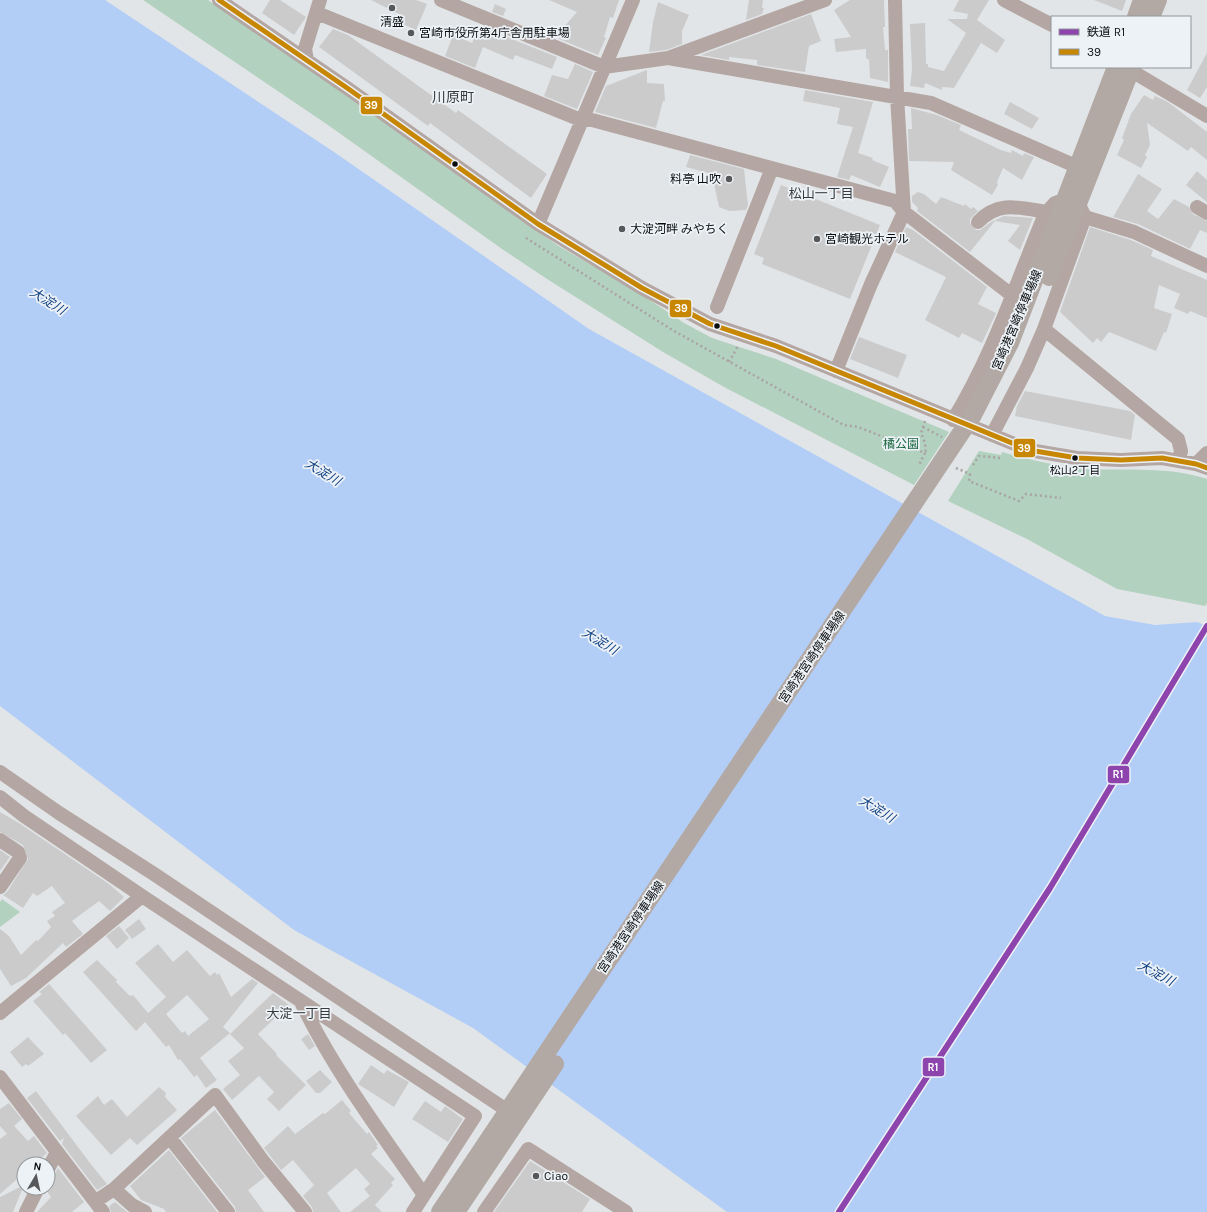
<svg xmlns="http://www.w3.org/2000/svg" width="1207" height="1212" font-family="Karla,'Noto Sans JP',sans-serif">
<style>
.green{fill:#b2d1bf}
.water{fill:#b2cef7}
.building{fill:#cbcbcc;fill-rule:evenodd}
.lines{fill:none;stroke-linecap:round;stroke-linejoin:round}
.path{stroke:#aaa4a1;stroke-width:2.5;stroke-dasharray:2 3;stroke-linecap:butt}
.minor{stroke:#b4a7a3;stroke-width:14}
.major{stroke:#b3a9a4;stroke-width:18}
.bus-1-casing{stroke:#edf2f7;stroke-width:8}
.bus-1{stroke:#c88703;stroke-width:5}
.rail-1-casing{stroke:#edf2f7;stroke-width:9}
.rail-1{stroke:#8e44ad;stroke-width:6}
.poi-dot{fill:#565859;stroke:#edf2f7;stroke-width:1.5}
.bus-dot{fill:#0a0c0d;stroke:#edf2f7;stroke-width:1.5}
.labels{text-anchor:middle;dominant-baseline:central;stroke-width:3.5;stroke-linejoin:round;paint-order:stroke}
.bus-label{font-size:11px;fill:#0a0c0d;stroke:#edf2f7}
.poi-label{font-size:12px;fill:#0a0c0d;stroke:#edf2f7;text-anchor:start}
.street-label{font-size:12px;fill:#0a0c0d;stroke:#edf2f7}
.park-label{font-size:12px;fill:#19663e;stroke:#edf2f7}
.neighbourhood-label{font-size:13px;fill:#373b3e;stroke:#edf2f7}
.water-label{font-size:13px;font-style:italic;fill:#114184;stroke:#edf2f7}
.quarter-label{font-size:14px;fill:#373b3e;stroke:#edf2f7}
.line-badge{stroke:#edf2f7;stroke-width:1.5}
.badge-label{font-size:11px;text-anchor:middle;font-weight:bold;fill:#fff}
</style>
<rect width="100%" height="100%" fill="#e2e5e7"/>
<path class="green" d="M143 0H208L359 103 557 245 638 292 684 323 712 338 776 359 949 432 914 485 724 387 663 352 547 279 502 249 328 125Z
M979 451 1001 455 1002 452C1031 460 1059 467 1089 469 1129 471 1168 466 1207 479V603L1205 606 1117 589 1027 539 948 501Z
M2 899 20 912 0 927V902Z"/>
<path class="water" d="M0 0H105L334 152 589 329 1105 616 1155 625 1197 622 1207 626V1212H727L473 1028 294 930 0 706Z"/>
<path class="building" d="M270 0H280L306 17 294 35 262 13Z
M371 0H416L427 4 416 30 398 22 401 15Z
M549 0H619L613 18 610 17 604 37 606 38 598 55 559 39 563 28 577 12Z
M749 0H763L762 8H764L762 14 746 20Z
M850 0H884L885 27H883L885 50H888V82L870 78 869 60 866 58V49L836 52 834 39 851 37 834 10Z
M959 0H989L977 20 1005 40 997 53 981 43 954 88 942 87V90L925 83 924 88 910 86 912 70 910 24 925 23 926 64H928V67L944 71 966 33 947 19H967L968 14 953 11Z
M1094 0H1126L1122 11Z
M658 2 689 15 682 31V44L666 50 649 52 653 22Z
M495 4 506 9 503 16 492 12Z
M811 14 821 41 809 46 805 72 757 65V60L729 57V60L701 55Z
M479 26 557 57 552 69 515 55 513 60 483 47 475 68 445 56 453 35 472 43Z
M333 29 348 35 456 113 458 110 547 174 531 198 430 123 428 126 319 47Z
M1207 53V87L1200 98 1187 90Z
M575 64 593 72 577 109 544 96 552 75 568 79Z
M647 70V83L664 84 665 101H663L656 128 595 112 606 86Z
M805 90 873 102 858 153 873 158 872 160 889 167 880 187 851 175 849 180 837 177 853 127 837 124 840 108 803 101Z
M1144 95 1153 100 1155 96 1168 102 1207 132V160L1191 147 1188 151 1147 123 1150 145 1145 155 1147 157 1141 168 1117 155 1124 140 1122 138 1131 114Z
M1010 102 1039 118 1032 129 1004 114Z
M911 108 937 115 961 125 959 130 1001 150 1011 153 1012 150 1023 156 1024 153 1034 157 1022 180 1003 168 997 182 998 185 992 195 951 170 954 162 909 161 908 129H912Z
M690 155 744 169 748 205 746 210 729 211 719 207 712 174 686 167Z
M1197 171 1207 180V202L1186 185Z
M1138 174 1162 189 1147 211 1158 219 1174 199 1189 207 1193 214 1207 221V233L1200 230 1190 249 1138 224 1113 217Z
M781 185 880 225 850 299 762 264 764 258 754 254Z
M918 192 924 194 936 204 941 197 964 206 965 204 971 209 973 207 978 211 970 219V223L976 230H980L991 222 1004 216 1033 218 1020 250 1008 241 1020 225 995 221 970 252 917 211 918 208 912 202V196Z
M906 227 913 230 987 287 978 304 996 313 982 343 962 333 959 338 925 320 946 277 895 252Z
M1090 227 1131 240 1153 250 1151 256 1207 280V318L1190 311 1188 314 1174 308 1180 294 1159 285 1154 308 1172 314 1166 333 1164 332 1156 351 1109 332 1101 342 1097 338 1093 343 1060 312Z
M859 337 907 355 898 378 850 359Z
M1025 391 1130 411 1135 415 1131 440 1015 416 1017 406Z
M0 812 19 823 109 884 124 897 110 911 99 901 72 921 83 934 66 947 63 943 26 978 11 986 0 969V929L9 936 21 955 36 940 38 941 51 927 47 921 55 916 52 912 65 903 52 886 37 896 33 893 23 908 3 895 7 892 28 859 23 845 0 832Z
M0 850 10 857 0 871Z
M139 919 146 929 132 939 125 930Z
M119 926 129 938 117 949 106 936Z
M158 944 173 962 187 950 210 976 215 972 217 975 219 973 231 997 252 979 258 983 223 1027 230 1033 200 1058 217 1080 206 1088 197 1075 194 1077 180 1059 178 1060 169 1045 166 1047 145 1022 136 1031 83 972 97 960 117 980 116 982 130 996 133 995 148 1013 166 997 135 963ZM187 995 209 1019 188 1036 185 1031 182 1033 166 1014Z
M49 984 107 1050 91 1063 65 1033 63 1035 33 1001 42 994 39 992Z
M273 993 289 1005 258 1034 277 1054 276 1055 306 1085 279 1111 267 1099 274 1092 259 1076 232 1100 223 1089 240 1075 228 1061 244 1048 230 1034Z
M308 1034 315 1046 309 1050 301 1039Z
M28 1037 44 1054 28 1066 26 1064 22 1067 10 1052Z
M371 1065 384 1074 387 1070 409 1082 394 1107 358 1084Z
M320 1070 332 1082 320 1093H316L306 1081Z
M159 1087 166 1093 165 1097 177 1110 137 1145 130 1138 111 1155 76 1116 98 1096 104 1105 112 1099 127 1117Z
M36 1091 90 1163 107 1184 97 1190 62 1144 64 1138 60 1141 27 1098Z
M342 1100 351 1111 349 1113 367 1134 369 1132 378 1145 376 1146 378 1148 371 1154 395 1179 391 1183 393 1185 375 1205 382 1212H350L370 1196 364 1189 370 1184 356 1168 327 1193 341 1212H313L312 1207 303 1196 314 1185 293 1160 281 1170 264 1148 288 1126 295 1134 323 1113 325 1114Z
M425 1101 441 1112 445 1106 463 1119 448 1142 412 1119Z
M9 1103 22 1119 14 1126 28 1141 34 1136 47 1153 34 1164H24V1173L0 1194V1139L7 1134 0 1126V1109Z
M215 1110 265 1177 248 1190 264 1212H236L235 1207 181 1138Z
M169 1150 217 1212H166L164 1209 141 1200 130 1186Z
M530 1161 590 1199 582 1212H494Z
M58 1168 84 1202 72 1212H37L51 1197 48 1193V1180L55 1173Z
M24 1185 13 1212H0V1197Z
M115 1202 126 1211 127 1212H111L109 1206Z"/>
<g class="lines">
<path class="path" d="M526 238 674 331 829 417 844 425 858 427 925 453 919 465
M729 362 738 346
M925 421 921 433 925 443 926 454
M923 427 942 437
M973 465 979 456 1001 458
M956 468 970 474 969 481 1019 501 1026 494 1061 498"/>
<path class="minor" d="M219 0 350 90 538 224 642 288 710 324 776 346 1029 450 1077 458 1121 460 1162 458 1196 464 1207 468
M441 0 604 67 668 58 825 0
M1004 0 1052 25
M317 13 581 120H592L895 201 904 212 1013 296
M668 58 931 103 1078 167
M307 60 305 49 320 0
M1130 70 1207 116
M1197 207 1207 213
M1085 217 1134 232 1207 266
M978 222C999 200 1020 208 1047 212
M538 224 633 0
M717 307 772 168
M1044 329 1178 439 1181 451 1179 460
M836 371 871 284 904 212 897 96 895 0
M953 420C993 355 1016 283 1045 214L1055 203 1066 199
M992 435 1027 368 1044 329 1085 217 1078 203
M1196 464 1207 453
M0 772 59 813 154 874 508 1111
M0 797 24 816 142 896 475 1116 413 1212
M0 840 18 852 20 858 0 887
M300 1000C333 1069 380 1132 424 1195
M0 1013 142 896
M0 1077 103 1212
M170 1138 228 1212
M48 1169 57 1152
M114 1189 132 1205 145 1212
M96 1201 114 1189 215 1095 263 1161 305 1212
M26 1212 38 1188
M484 1212 528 1149 626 1212"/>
<path class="major" d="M1136 17 1142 0
M1151 17 1158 0
M1049 277 1132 67
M440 1212 973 415 1010 343 1116 67
M456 1212 555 1064"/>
<g class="bus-1-casing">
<path id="bus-1" d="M219 0 350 90 538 224 642 288 710 324 776 346 1029 450 1077 458 1121 460 1162 458 1196 464 1207 468"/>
</g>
<use href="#bus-1" class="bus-1"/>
<g class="rail-1-casing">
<path id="rail-1" d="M839 1212 1050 888 1207 626"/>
</g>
<use href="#rail-1" class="rail-1"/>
</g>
<g class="poi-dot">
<circle cx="392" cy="8" r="4"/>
<circle cx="411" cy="33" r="4"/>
<circle cx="729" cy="179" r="4"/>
<circle cx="622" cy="229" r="4"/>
<circle cx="817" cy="239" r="4"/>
<circle cx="536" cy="1176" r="4"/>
</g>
<g class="bus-dot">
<circle cx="455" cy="164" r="3.5"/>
<circle cx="717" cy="326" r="3.5"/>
<circle cx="1075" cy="458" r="3.5"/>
</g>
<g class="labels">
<g class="bus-label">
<text x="1075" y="470">松山2丁目</text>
</g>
<g class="poi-label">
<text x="392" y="22" text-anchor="middle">清盛</text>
<text x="419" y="33">宮崎市役所第4庁舎用駐車場</text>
<text x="721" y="179" text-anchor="end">料亭 山吹</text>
<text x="630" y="229">大淀河畔 みやちく</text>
<text x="825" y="239">宮崎観光ホテル</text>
<text x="544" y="1176">Ciao</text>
</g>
<g class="street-label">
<text transform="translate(1017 320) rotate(-67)">宮崎港宮崎停車場線</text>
<text transform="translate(812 657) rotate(-56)">宮崎港宮崎停車場線</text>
<text transform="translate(631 927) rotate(-56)">宮崎港宮崎停車場線</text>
</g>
<g class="park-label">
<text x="901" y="444">橘公園</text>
</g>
<g class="neighbourhood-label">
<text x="821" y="193">松山一丁目</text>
<text x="299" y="1013">大淀一丁目</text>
</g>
<g class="water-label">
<text transform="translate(48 301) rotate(32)">大淀川</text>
<text transform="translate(323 472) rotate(31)">大淀川</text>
<text transform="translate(600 641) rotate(31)">大淀川</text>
<text transform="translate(877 809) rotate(31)">大淀川</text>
<text transform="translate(1156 973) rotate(28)">大淀川</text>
</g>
<g class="quarter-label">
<text x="453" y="97">川原町</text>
</g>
</g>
<g class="line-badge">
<rect x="360" y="96" width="23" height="19" rx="4" fill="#c88703"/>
<rect x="669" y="299" width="23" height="19" rx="4" fill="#c88703"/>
<rect x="1013" y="438" width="23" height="20" rx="4" fill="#c88703"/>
<rect x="1107" y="765" width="23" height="19" rx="4" fill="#8e44ad"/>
<rect x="922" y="1057" width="23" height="20" rx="4" fill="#8e44ad"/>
</g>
<g class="badge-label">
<text x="371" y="109">39</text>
<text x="681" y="312">39</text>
<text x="1024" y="452">39</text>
<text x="1118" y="778">R1</text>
<text x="933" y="1071">R1</text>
</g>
<rect x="1051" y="16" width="140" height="52" fill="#edf2f7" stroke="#929699"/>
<rect x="1059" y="29" width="20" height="6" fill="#8e44ad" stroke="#929699"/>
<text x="1087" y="36" font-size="12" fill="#0a0c0d">鉄道 R1</text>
<rect x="1059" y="49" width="20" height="6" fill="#c88703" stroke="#929699"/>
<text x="1087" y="56" font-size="12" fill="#0a0c0d">39</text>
<g transform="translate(36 1176) rotate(9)"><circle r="19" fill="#edf2f7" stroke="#929699"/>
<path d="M0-3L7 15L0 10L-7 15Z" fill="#565859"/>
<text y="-6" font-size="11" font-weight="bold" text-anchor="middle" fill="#0a0c0d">N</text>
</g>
</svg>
